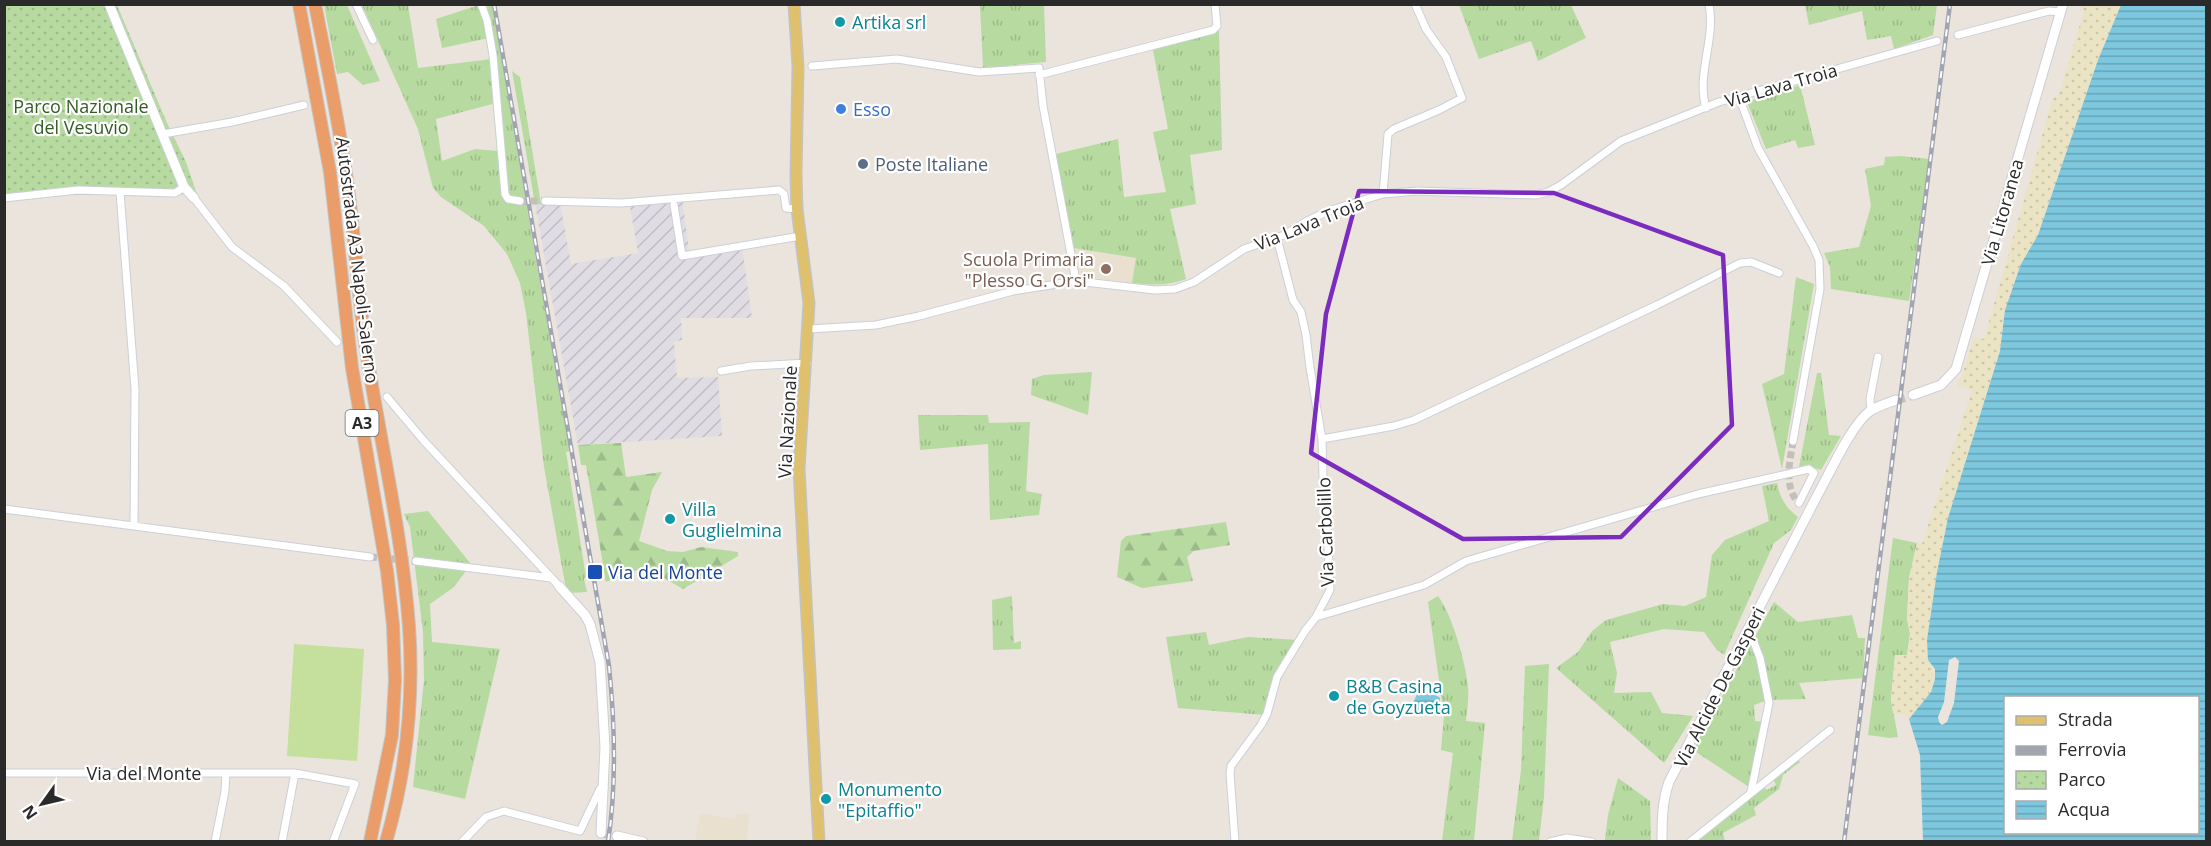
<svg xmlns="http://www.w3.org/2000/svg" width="2211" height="846" font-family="'Open Sans',sans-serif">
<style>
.industrial{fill:url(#industrial-furrows)}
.education{fill:#e9e0cf}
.grass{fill:url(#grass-tufts)}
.forest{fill:url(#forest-firs)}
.sand{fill:url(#sand-dots)}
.park{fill:url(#park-dots)}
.pitch{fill:#c5e09d}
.water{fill:url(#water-rules);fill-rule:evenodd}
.pier{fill:#eae4dd}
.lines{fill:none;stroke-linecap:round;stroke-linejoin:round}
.street-tunnel{stroke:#c4bfb9;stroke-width:7;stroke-dasharray:7 3.5;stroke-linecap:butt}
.secondary-tunnel{stroke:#c4bfb9;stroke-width:9;stroke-dasharray:9 4.5;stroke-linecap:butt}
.street-casing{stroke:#cccfd9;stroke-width:9}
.secondary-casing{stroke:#cccfd9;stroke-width:11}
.primary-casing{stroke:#c3c3c3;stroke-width:13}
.highway-casing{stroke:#c3c3c3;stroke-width:14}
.street{stroke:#fff;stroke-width:7}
.secondary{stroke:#fff;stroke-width:9}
.primary{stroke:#dfc16d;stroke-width:10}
.highway{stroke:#ea9d68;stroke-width:12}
.rail-casing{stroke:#a1a4b1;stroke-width:4.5}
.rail{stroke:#fff;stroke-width:2;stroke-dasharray:7;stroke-linecap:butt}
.marked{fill:none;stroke:#7b2cbf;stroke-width:4.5;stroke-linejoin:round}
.culture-dot{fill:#0f9aa8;stroke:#fff;stroke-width:2}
.shop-dot{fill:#3f7fe0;stroke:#fff;stroke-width:2}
.service-dot{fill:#5c6f8a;stroke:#fff;stroke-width:2}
.education-dot{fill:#8d6e63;stroke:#fff;stroke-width:2}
.transit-dot{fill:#1a4fb4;stroke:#fff;stroke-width:2}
.labels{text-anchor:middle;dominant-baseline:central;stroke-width:4.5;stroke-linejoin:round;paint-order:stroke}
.shield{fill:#fff;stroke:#6a6a6a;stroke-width:1.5}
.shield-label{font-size:16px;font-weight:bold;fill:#2a2a2a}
.culture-label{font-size:18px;fill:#0d838f;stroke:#fff;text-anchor:start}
.street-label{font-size:18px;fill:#2a2a2a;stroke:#fff}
.park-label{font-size:18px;fill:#315d23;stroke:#fff}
.shop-label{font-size:18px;fill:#366cbe;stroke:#fff;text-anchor:start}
.service-label{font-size:18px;fill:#4e5e75;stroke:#fff;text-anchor:start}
.education-label{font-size:18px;fill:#785e54;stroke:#fff;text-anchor:end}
.transit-label{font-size:18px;fill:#164399;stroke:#fff;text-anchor:start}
</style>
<defs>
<pattern id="industrial-furrows" width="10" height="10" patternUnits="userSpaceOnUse" patternTransform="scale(1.5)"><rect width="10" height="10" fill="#dfdde3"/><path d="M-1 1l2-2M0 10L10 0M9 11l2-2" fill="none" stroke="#c0bec3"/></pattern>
<pattern id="grass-tufts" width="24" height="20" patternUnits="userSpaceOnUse" patternTransform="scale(1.5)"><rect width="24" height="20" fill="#b6daa0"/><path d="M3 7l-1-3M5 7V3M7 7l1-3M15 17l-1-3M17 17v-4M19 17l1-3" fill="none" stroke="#9dbb8a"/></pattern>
<pattern id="forest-firs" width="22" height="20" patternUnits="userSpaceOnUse" patternTransform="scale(1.5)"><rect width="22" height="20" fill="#b6daa0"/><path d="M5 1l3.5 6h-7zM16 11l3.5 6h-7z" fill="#9dbb8a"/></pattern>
<pattern id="sand-dots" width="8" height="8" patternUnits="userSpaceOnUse" patternTransform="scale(1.5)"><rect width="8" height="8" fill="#ebe4c4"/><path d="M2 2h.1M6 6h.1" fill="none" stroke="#cac4a9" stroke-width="1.8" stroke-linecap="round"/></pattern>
<pattern id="park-dots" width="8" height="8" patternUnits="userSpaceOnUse" patternTransform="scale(1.5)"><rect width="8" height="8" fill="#b6daa0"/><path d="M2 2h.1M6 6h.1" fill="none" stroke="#9dbb8a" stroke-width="1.8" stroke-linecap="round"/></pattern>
<pattern id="water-rules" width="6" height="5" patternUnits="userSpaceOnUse" patternTransform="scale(1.5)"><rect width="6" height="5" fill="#7dc8df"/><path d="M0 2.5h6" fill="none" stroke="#67a3b5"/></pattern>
</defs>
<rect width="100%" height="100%" fill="#eae4dd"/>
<path class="industrial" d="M682 197 689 251 742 246 752 318H681L682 340 674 342 677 378 718 377 722 436 578 445 535 204 560 202 571 264 638 253 629 201Z"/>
<path class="education" d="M1074 248 1136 258 1132 283 1079 276Z
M700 813 734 819 737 814H750L746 841H695Z"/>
<path class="grass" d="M324 5H347L380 81 363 85 348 72 337 74Z
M362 5H408L418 68 492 59 496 103 436 119 442 161 475 149 498 151 503 198 510 201 526 203 570 451 566 452 586 577 584 579 587 592 569 593 566 589 544 467 526 313 520 283 507 254 484 226 441 197 433 188 418 129Z
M479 5 489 38 442 48 436 19Z
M487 5H492L493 9 526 200 510 198 506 193 496 55Z
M980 5H1044L1046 62 983 68Z
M1459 5H1571L1586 38 1538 61 1531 41 1479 59Z
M1805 5V4L1937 5 1933 35 1894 49 1891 36 1867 40 1862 11 1809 25Z
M1219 31 1222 150 1190 155 1196 204 1170 209 1186 279C1168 286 1151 285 1132 283L1136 258 1074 248 1056 154 1118 139 1124 197 1166 192 1153 132 1168 129 1153 50Z
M512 71 520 77 541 204H535Z
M1800 85 1815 145 1798 148 1795 140 1766 149 1747 102Z
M1901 156 1930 159 1909 301 1831 289 1830 267 1824 253 1859 247 1871 206 1865 169 1884 165 1885 157Z
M1796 277 1814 284 1782 469 1762 384 1784 374Z
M1092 372 1088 415 1031 395 1032 379 1044 375Z
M1817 373H1821L1829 435 1841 436 1821 470 1809 466 1799 467Z
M918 415H988L989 423 1030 422 1026 491 1042 494 1039 515 990 520 988 444 920 450Z
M1777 483C1780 498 1786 508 1798 517L1791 530 1774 543 1724 655 1716 649 1704 632 1664 629 1610 642 1617 673 1614 693 1651 692 1662 713 1693 716 1664 763 1556 668 1578 652 1592 631 1606 620 1663 604 1685 606 1706 597 1712 555 1725 540 1769 521 1762 486Z
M428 511 471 564 454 587 430 604 432 642 500 649 465 799 413 787 424 680 423 632 410 527 404 514Z
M1893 538 1917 543 1909 578 1907 619 1910 633 1907 656 1895 655 1891 699 1898 737 1890 738 1868 735Z
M1012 596 1014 643 1021 641V649L993 650 992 600Z
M1438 596C1452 614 1466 664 1468 687 1469 698 1467 710 1466 721L1485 723 1474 841H1442L1453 753 1441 750 1444 716 1428 602Z
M1774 602 1798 622 1852 615 1858 638H1865L1863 678 1799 683 1806 699 1771 700 1762 656 1755 637Z
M1206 632 1209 645 1248 637 1297 640 1277 673 1265 715 1178 708 1166 637Z
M1750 645 1756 658 1765 701 1754 705 1755 721 1764 722 1749 787 1693 750Z
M1549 664 1544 797 1539 841H1512L1521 770 1525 666Z
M1798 759 1800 762 1783 775 1779 789 1754 808 1756 815 1723 833 1725 841 1697 842 1763 786 1767 790 1776 785 1773 779Z
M1618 778 1650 801 1651 840H1605L1608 815Z"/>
<path class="forest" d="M621 443 626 477 662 472 652 490 639 541 667 551 683 552 701 547 738 552V556L683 589 645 567 606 582 586 465H581L578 445Z
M1226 522 1230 545 1194 551 1187 557 1193 581 1142 588 1117 577 1121 541 1126 536Z"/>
<path class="sand" d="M2081 5H2121L2098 60 2038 235 2021 264 2005 310 2000 351 1948 518 1928 660C1945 684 1924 700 1909 719L1904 714H1893L1891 700 1895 655H1907L1910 634 1907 619 1909 578 1917 543 1922 544 1972 390 1956 385 1962 376 1974 337 1984 339 2053 97H2058L2084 11H2081Z"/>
<path class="park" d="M5 5H117L167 123 186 162 197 194 67 195 5 201Z"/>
<path class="pitch" d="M294 644 364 649 357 761 287 756Z"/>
<path class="water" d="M2121 5H2206V841H1923L1920 755 1909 719 1931 692 1935 679V669L1928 660 1927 640 1937 572 1948 518 2000 351 2005 310 2021 264 2038 235 2098 60ZM2006 698H2198V832H2006Z
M1417 694 1436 695 1440 698V710C1434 714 1419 713 1414 709V701Z"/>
<path class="pier" d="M1955 657 1959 661 1954 703 1947 722 1942 725 1939 722 1938 717 1944 702 1949 660Z"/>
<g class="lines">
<path class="street-tunnel" d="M520 201H545
M1793 441C1790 462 1784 482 1796 500
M370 557 416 561"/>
<path class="secondary-tunnel" d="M1896 400 1913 395
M601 833 617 836"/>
<g class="street-casing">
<path id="street" d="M356 4 373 40
M481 4 487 20 493 55 505 194 508 199 520 201
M1958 35 2049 11 2060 12
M812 66 897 59 979 72 1039 68 1043 106 1076 281
M1039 75 1213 30 1217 26 1215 4
M1739 97 1758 148 1813 246 1819 260 1820 289 1793 441
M1706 108C1696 74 1716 39 1709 4
M163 134 232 122 304 105
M120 192 135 389 134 526
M1383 194 1388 134 1394 129 1439 110 1462 98 1446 57 1426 29 1415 4
M4 198 78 190 175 193 184 187
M194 198 232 247 284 286 337 342
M545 201 621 203 779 190 784 194 786 208 797 209
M674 205 682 256 801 236
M809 329 876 325 919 316 1013 291 1076 281 1155 290 1175 289 1194 282 1244 249 1284 235 1307 221 1331 210 1383 194 1417 191 1536 195 1548 192 1561 185 1621 141 1719 102 1937 41
M721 371 751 366 807 363
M387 397 424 441 559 586
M1871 411 1870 399 1878 357
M1322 439 1394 426 1414 420 1657 305 1740 263 1751 262 1779 273
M4 509 370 557
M416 561 551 578
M1316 617 1424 585 1466 561 1698 494 1809 469 1814 473 1799 503
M1745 636 1753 640 1760 658 1769 703 1751 792
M4 773H295L355 784 333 842
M215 842 225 791 226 773
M282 842 295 773
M462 842 486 817 504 811 580 831 600 789 604 788
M1235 842 1230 773 1231 766 1261 725 1267 714 1277 677 1305 631 1316 617 1330 590 1327 524 1323 477 1322 439 1310 368 1306 335 1301 312 1293 300 1277 238
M1550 842 1567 838 1592 842
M1690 842 1830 730"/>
</g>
<g class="secondary-casing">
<path id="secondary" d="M109 4 184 187 194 198
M1913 395 1941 385 1956 369 2063 4
M559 586 585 615 590 624 600 662 605 747 601 833
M617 836 643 842
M1662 842C1662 821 1662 802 1669 782L1818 494C1830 473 1851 425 1870 411 1877 406 1888 403 1896 400"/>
</g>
<g class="primary-casing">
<path id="primary" d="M794 4 798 67 796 175 797 209 809 303 799 469 819 842"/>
</g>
<g class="highway-casing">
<path id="highway" d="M299 4 330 172 352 368 387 571 393 625 395 680 392 735 370 842
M315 4C326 61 338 117 346 174 355 232 357 291 366 349 380 441 402 533 409 626 414 698 406 773 386 842"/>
</g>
<use href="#street" class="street"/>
<use href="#secondary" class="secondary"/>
<use href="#primary" class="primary"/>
<use href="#highway" class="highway"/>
<g class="rail-casing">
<path id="rail" d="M494 4 609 666C615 725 617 783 608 842
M1844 842 1950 4"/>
</g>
<use href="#rail" class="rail"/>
</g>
<path class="marked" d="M1359 191 1554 193 1723 255 1732 425 1621 537 1463 539 1311 453 1326 314Z"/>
<g class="culture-dot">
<circle cx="840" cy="22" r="6"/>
<circle cx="670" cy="519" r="6"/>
<circle cx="1334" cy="696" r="6"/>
<circle cx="826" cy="799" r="6"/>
</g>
<circle class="shop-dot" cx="841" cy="109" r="6"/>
<circle class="service-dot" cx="863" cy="164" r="6"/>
<circle class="education-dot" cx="1106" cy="269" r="6"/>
<rect class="transit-dot" x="587" y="564" width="16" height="16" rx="3"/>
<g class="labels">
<rect class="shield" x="345.5" y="410" width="33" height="26" rx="4.5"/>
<g class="shield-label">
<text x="362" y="423">A3</text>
</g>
<g class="culture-label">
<text x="852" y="22">Artika srl</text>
<text x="682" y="509">Villa<tspan x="682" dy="21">Guglielmina</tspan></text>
<text x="1346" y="686">B&amp;B Casina<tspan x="1346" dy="21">de Goyzueta</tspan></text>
<text x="838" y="789">Monumento<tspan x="838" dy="21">"Epitaffio"</tspan></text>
</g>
<g class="street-label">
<text transform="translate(1781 85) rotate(-16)">Via Lava Troia</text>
<text transform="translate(2002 212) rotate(-74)">Via Litoranea</text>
<text transform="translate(1309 223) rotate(-22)">Via Lava Troia</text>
<text transform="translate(358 260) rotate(83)">Autostrada A3 Napoli-Salerno</text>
<text transform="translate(787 422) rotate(-87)">Via Nazionale</text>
<text transform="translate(1325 532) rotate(-92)">Via Carbolillo</text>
<text transform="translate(1719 687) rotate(-63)">Via Alcide De Gasperi</text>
<text x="144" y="773">Via del Monte</text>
</g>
<g class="park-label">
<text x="81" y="106">Parco Nazionale<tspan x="81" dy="21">del Vesuvio</tspan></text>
</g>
<g class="shop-label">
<text x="853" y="109">Esso</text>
</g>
<g class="service-label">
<text x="875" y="164">Poste Italiane</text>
</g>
<g class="education-label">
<text x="1094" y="259">Scuola Primaria<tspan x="1094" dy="21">"Plesso G. Orsi"</tspan></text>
</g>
<g class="transit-label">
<text x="608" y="572">Via del Monte</text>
</g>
</g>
<rect width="2211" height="846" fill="none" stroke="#2a2a2a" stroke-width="12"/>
<rect x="2004" y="696" width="195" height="138" fill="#ffffff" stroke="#aaaaaa" stroke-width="1.5"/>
<rect x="2016" y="716" width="30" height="9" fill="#dfc16d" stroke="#aaaaaa" stroke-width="1.5"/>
<text x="2058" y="726" font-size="18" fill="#2a2a2a">Strada</text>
<rect x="2016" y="746" width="30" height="9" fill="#a1a4b1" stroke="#aaaaaa" stroke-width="1.5"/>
<text x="2058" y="756" font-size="18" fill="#2a2a2a">Ferrovia</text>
<rect x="2016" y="771" width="30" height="18" fill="url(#park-dots)" stroke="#aaaaaa" stroke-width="1.5"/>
<text x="2058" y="786" font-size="18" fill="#2a2a2a">Parco</text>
<rect x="2016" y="801" width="30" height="18" fill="url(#water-rules)" stroke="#aaaaaa" stroke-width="1.5"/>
<text x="2058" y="816" font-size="18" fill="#2a2a2a">Acqua</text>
<g transform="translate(42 804) rotate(236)" stroke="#ffffff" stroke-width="4.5" paint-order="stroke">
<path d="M0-4.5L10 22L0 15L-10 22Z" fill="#2a2a2a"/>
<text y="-9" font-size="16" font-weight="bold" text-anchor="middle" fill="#2a2a2a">N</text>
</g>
</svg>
